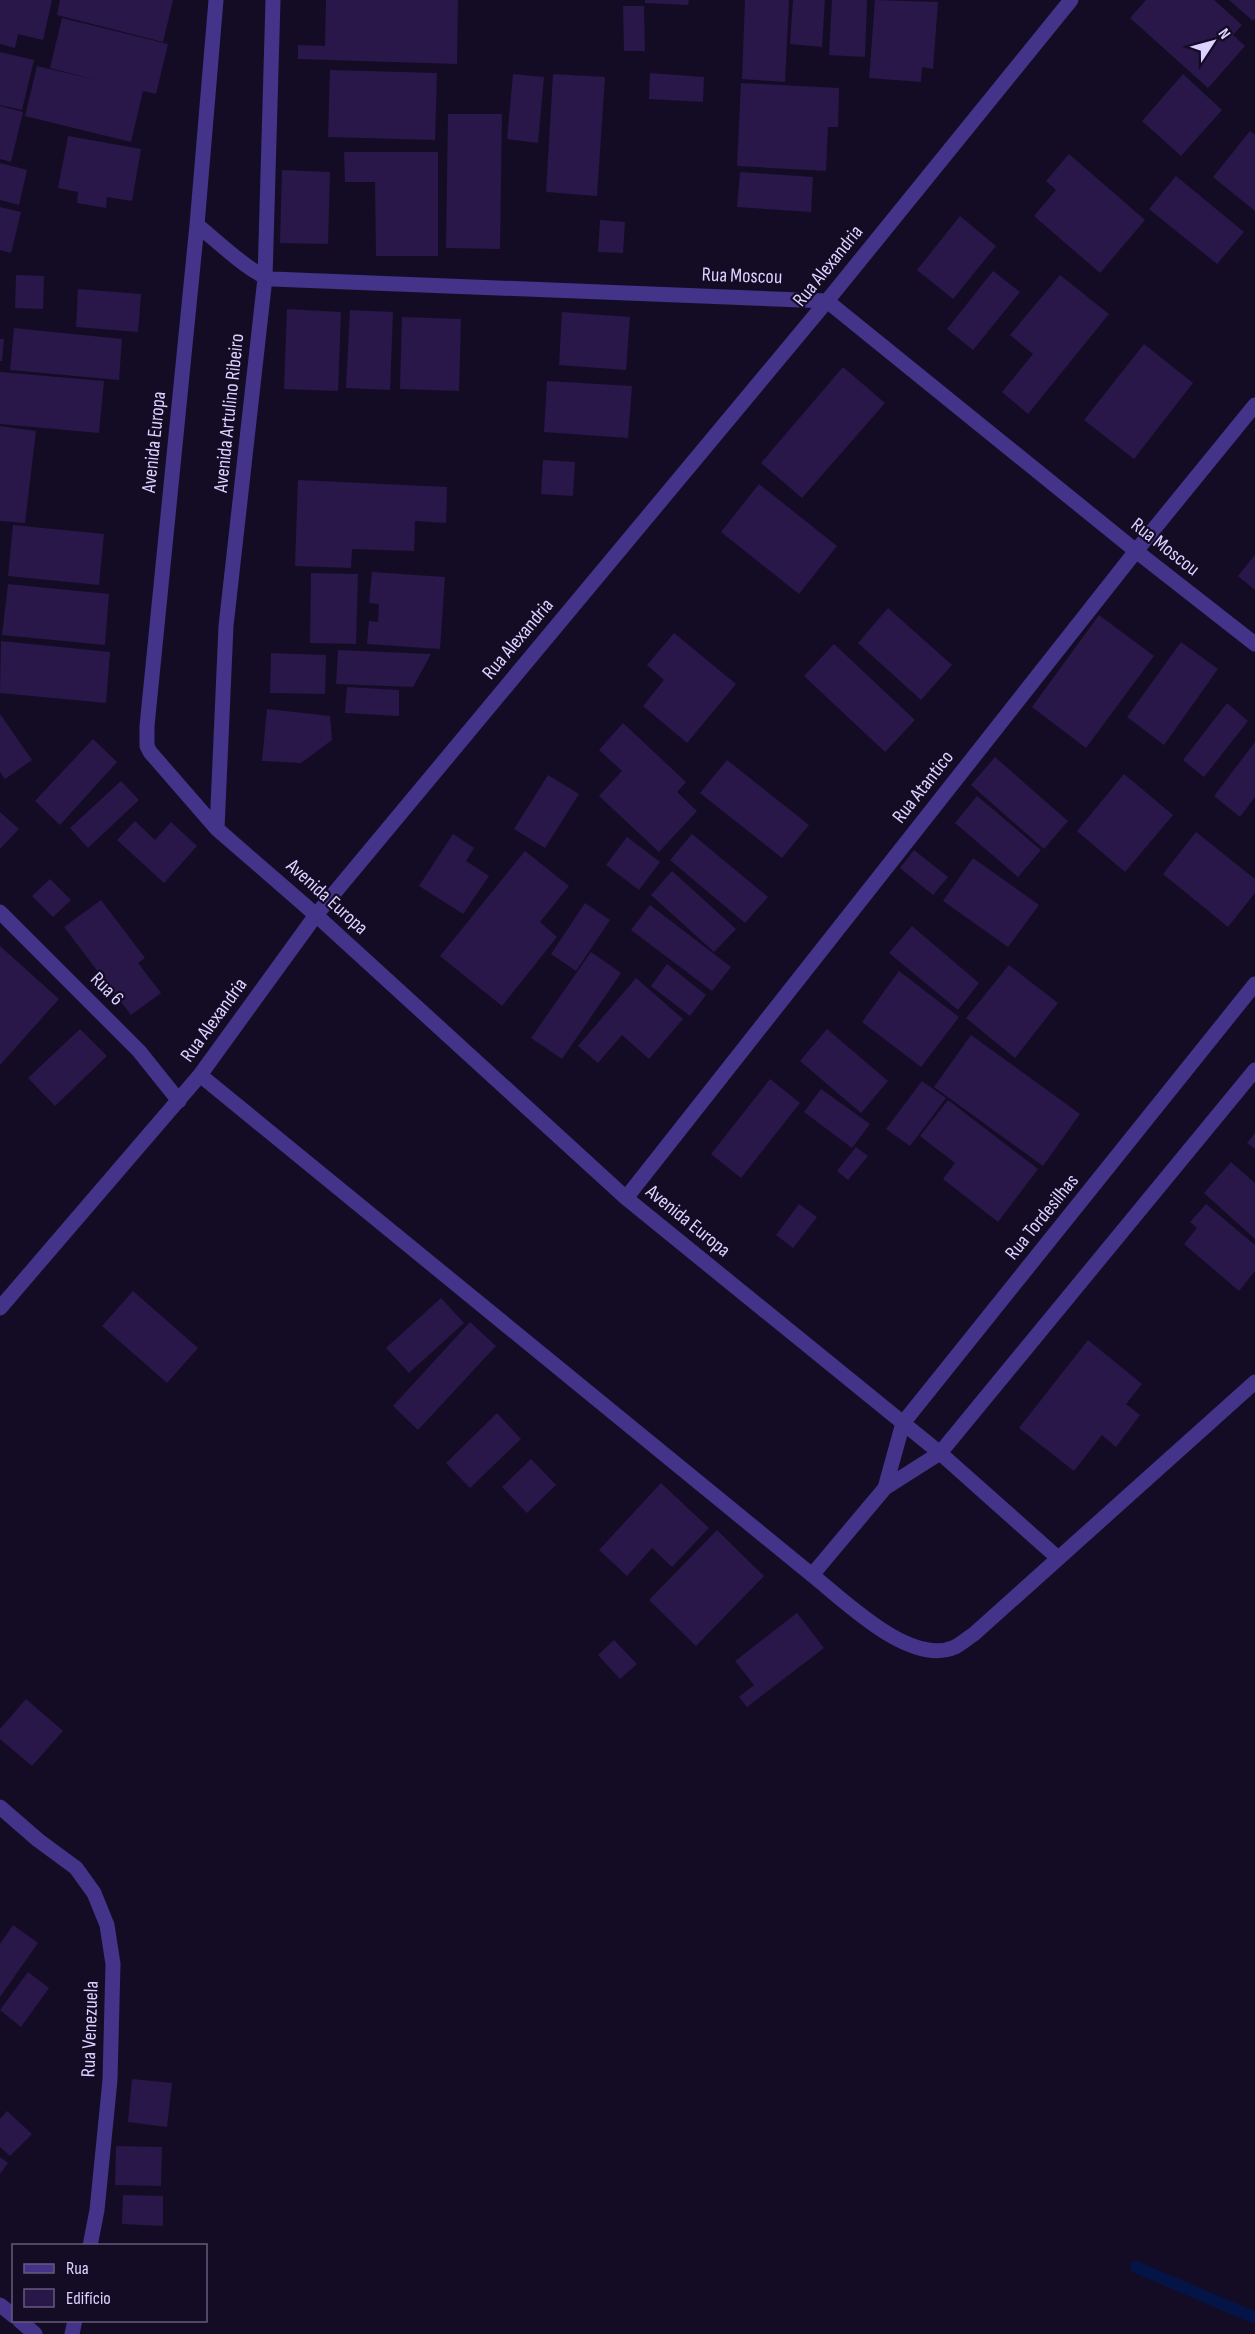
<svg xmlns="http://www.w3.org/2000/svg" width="1255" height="2334" font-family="'Sofia Sans Condensed',sans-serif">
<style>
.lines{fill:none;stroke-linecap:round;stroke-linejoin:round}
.stream{stroke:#051446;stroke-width:12}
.building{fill:#281748}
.street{stroke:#433389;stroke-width:15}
.labels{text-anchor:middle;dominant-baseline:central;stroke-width:4.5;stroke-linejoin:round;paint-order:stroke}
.street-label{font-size:20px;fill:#ddd1ff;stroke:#140c25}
</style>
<rect width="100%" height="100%" fill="#140c25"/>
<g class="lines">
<path class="stream" d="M1136 2267 1255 2318"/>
</g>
<path class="building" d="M0 0H52L43 40 18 34 15 48 0 44Z
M60 0H173L163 42 57 15Z
M326 0H458L457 64 298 59V45L325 46Z
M645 0H689L688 5 645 3Z
M745 0H789L785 82 742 79Z
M793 0H825L822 47 790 44Z
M832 0H867L865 57 829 55Z
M875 0 938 2 933 69 922 67 921 82 869 78Z
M1146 0H1214L1242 25 1233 35 1245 46 1208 88 1130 18Z
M1229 0H1255V18L1253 21Z
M623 6H644L645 51H624Z
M62 18 168 44 156 94 143 91 131 142 25 116 37 66 96 80 50 68Z
M0 52 34 60 22 110 0 105Z
M330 70 437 73 435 140 328 137Z
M650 73 704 77 703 102 649 99Z
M513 74 544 77 538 143 507 139Z
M553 74 605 77 597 196 546 192Z
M1183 74 1222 110 1181 156 1142 121Z
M741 83 839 88 838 127H828L826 171 737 166Z
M0 106 23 112 11 162 0 159Z
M448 114H502L500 249 446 248Z
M1250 131 1255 135V211L1213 177Z
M68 136 141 149 132 201 107 197 106 208 77 203 78 192 58 188Z
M344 152H438V256H376L375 182H345Z
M1069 154 1145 220 1100 273 1034 216 1056 190 1046 181Z
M0 163 27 170 19 205 0 200Z
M282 170 330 172 328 244 280 243Z
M740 172 813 177 811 212 737 207Z
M1176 176 1244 232 1217 264 1149 209Z
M0 207 21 212 11 253 0 250Z
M960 216 996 246 953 299 917 270Z
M600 220 625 222 623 253 598 252Z
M993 271 1020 292 973 350 947 329Z
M16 275 44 276 43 309 15 308Z
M1060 275 1109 314 1028 414 1002 392 1033 354 1010 335Z
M78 289 141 294 138 332 76 327Z
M287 309 341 312 338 391 284 389Z
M350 310 393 312 390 390 346 388Z
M562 312 630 317 626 370 559 365Z
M402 317 461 319 459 391 400 389Z
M14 328 122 339 119 380 10 370Z
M0 339H4L2 361H0Z
M1144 344 1193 383 1134 459 1084 420Z
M843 367 885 403 802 498 761 463Z
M0 372 104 381 99 433 0 424Z
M547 381 632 386 628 438 544 432Z
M0 426 36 431 25 523 0 521Z
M543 460 575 462 573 496 541 494Z
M298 480 447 487 446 523 415 521 414 551 352 549 351 568 295 566Z
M759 484 837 546 799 594 721 532Z
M13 525 104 534 99 585 8 576Z
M1255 555V590L1238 576Z
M372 572 445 577 440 649 367 644 369 621 378 622 379 604 369 603Z
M311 573 358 574 356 644 310 643Z
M8 584 109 594 105 645 2 635Z
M888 608 952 665 921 700 858 643Z
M1099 615 1154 656 1086 748 1032 707Z
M674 633 736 684 687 743 643 706 664 680 647 665Z
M1 641 110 652 106 703 0 693Z
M1181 642 1218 669 1164 745 1127 717Z
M834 644 915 720 885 752 804 676Z
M338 650 431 654 413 687 336 684Z
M271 653 326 655 325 694 270 693Z
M347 687 399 690V716L345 713Z
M1227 703 1248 721 1204 777 1183 760Z
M267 709 330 716 332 740 301 763 262 761Z
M0 714 32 760 5 779 0 772Z
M623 723 686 782 677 792 697 811 659 852 599 796 622 771 599 750Z
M93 739 117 762 60 825 35 801Z
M1255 742V797L1240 817 1214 796Z
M995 757 1068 821 1044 849 971 785Z
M727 760 809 825 782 858 700 793Z
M1124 774 1173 815 1125 872 1077 831Z
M548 775 579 794 545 848 514 829Z
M121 781 139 800 88 848 70 828Z
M977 796 1041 850 1018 877 955 823Z
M0 812 19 829 0 849Z
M135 821 155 840 171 822 197 846 164 883 117 840Z
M1196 832 1255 879V893L1228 927 1163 874Z
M453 834 474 848 466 861 489 876 463 914 419 886Z
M692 834 768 897 745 923 670 860Z
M627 837 660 862 639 890 606 865Z
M914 850 948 877 933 895 900 868Z
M525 851 569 886 540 922 557 937 502 1006 440 956Z
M973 858 1039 905 1008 947 943 901Z
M672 871 736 929 714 952 651 895Z
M50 879 71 900 53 917 32 896Z
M101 900 145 958 138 963 161 993 131 1015 64 927Z
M585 903 610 920 576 971 551 954Z
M650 905 731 967 712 991 631 930Z
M912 926 979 983 958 1010 889 953Z
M0 946 59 999 0 1065Z
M591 952 621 973 562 1059 531 1038Z
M667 964 706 995 690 1016 651 986Z
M1009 965 1058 1003 1015 1058 966 1018Z
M899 971 959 1017 921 1067 862 1022Z
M636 978 683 1019 649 1059 622 1035 598 1063 578 1046Z
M80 1029 107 1056 55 1106 28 1078Z
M827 1029 888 1081 861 1113 800 1061Z
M971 1035 1080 1114 1043 1166 934 1087Z
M770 1079 800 1103 741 1178 711 1154Z
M922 1081 946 1098 910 1146 886 1129Z
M821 1089 870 1124 852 1148 804 1112Z
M948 1100 1038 1169 998 1222 943 1179 955 1163 920 1136Z
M1255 1133V1149L1247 1143Z
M856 1147 868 1156 848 1180 837 1171Z
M1231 1162 1255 1183V1239L1204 1193Z
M799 1204 817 1217 793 1248 776 1235Z
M1206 1204 1255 1245V1271L1239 1291 1184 1244 1197 1228 1190 1222Z
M133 1291 198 1348 167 1383 102 1326Z
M441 1298 464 1323 409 1373 386 1348Z
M470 1322 496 1346 418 1430 393 1406Z
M1088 1340 1142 1384 1126 1404 1140 1415 1116 1447 1102 1435 1074 1471 1019 1428Z
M497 1413 521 1439 470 1488 446 1463Z
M531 1459 556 1485 527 1513 502 1487Z
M661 1483 709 1528 672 1567 652 1548 627 1576 599 1550Z
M717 1530 764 1576 696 1646 649 1600Z
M797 1613 824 1648 747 1707 739 1697 754 1685 735 1661Z
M614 1640 637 1664 620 1679 598 1655Z
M26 1699 63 1731 32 1766 0 1739V1729Z
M13 1925 38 1943 0 1997V1944Z
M28 1972 49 1988 21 2027 0 2010Z
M132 2079 172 2083 167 2127 128 2122Z
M7 2111 32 2134 10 2156 0 2147V2119Z
M116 2146 162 2147 161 2186 115 2185Z
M0 2157 8 2163 0 2174Z
M123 2195 163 2196V2226L122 2224Z"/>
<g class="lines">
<path class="street" d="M216 0 197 225 147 726V746L150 752 217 829 316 915 626 1198 940 1453 1058 1558
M197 225C214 238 253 276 272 279L827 301 1136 551 1255 644
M217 829 226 626 265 278 273 0
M0 912 139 1051 179 1101
M200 1075 812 1575C844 1600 910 1667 955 1647 961 1644 968 1638 974 1634L1255 1382
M626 1198 1136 551 1255 405
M0 1308 200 1075 316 915 827 301 1071 0
M885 1488 903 1423 1255 984
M812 1575 885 1488 940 1453 1255 1070
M0 1807 38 1840 76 1868 94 1893 107 1925 113 1964 110 2080 97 2210 90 2246
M0 2305 14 2316
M19 2320 35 2334
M72 2334 75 2320"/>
</g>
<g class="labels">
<g class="street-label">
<text transform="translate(828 266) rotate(-51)">Rua Alexandria</text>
<text transform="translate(742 276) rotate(2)">Rua Moscou</text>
<text transform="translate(229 413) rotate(-84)">Avenida Artulino Ribeiro</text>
<text transform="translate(154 442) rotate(-84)">Avenida Europa</text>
<text transform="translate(1165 547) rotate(38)">Rua Moscou</text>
<text transform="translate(518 639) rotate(-50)">Rua Alexandria</text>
<text transform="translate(923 787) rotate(-52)">Rua Atantico</text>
<text transform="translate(327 897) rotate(42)">Avenida Europa</text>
<text transform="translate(107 989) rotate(45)">Rua 6</text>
<text transform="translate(214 1020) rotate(-54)">Rua Alexandria</text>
<text transform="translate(1042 1217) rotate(-51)">Rua Tordesilhas</text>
<text transform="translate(688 1221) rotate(39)">Avenida Europa</text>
<text transform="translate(90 2029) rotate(-88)">Rua Venezuela</text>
</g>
</g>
<rect x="12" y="2244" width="195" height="78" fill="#140c25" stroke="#645b7c" stroke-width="1.5"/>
<rect x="24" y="2264" width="30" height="9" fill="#433389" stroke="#645b7c" stroke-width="1.5"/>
<text x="66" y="2274" font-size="18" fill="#ddd1ff">Rua</text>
<rect x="24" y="2289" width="30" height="18" fill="#281748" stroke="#645b7c" stroke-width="1.5"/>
<text x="66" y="2304" font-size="18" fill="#ddd1ff">Edifício</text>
<g transform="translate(1213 42) rotate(54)" stroke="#140c25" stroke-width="4.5" paint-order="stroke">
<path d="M0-4.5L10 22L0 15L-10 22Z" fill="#ddd1ff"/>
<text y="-9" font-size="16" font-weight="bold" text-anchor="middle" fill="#ddd1ff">N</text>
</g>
</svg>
